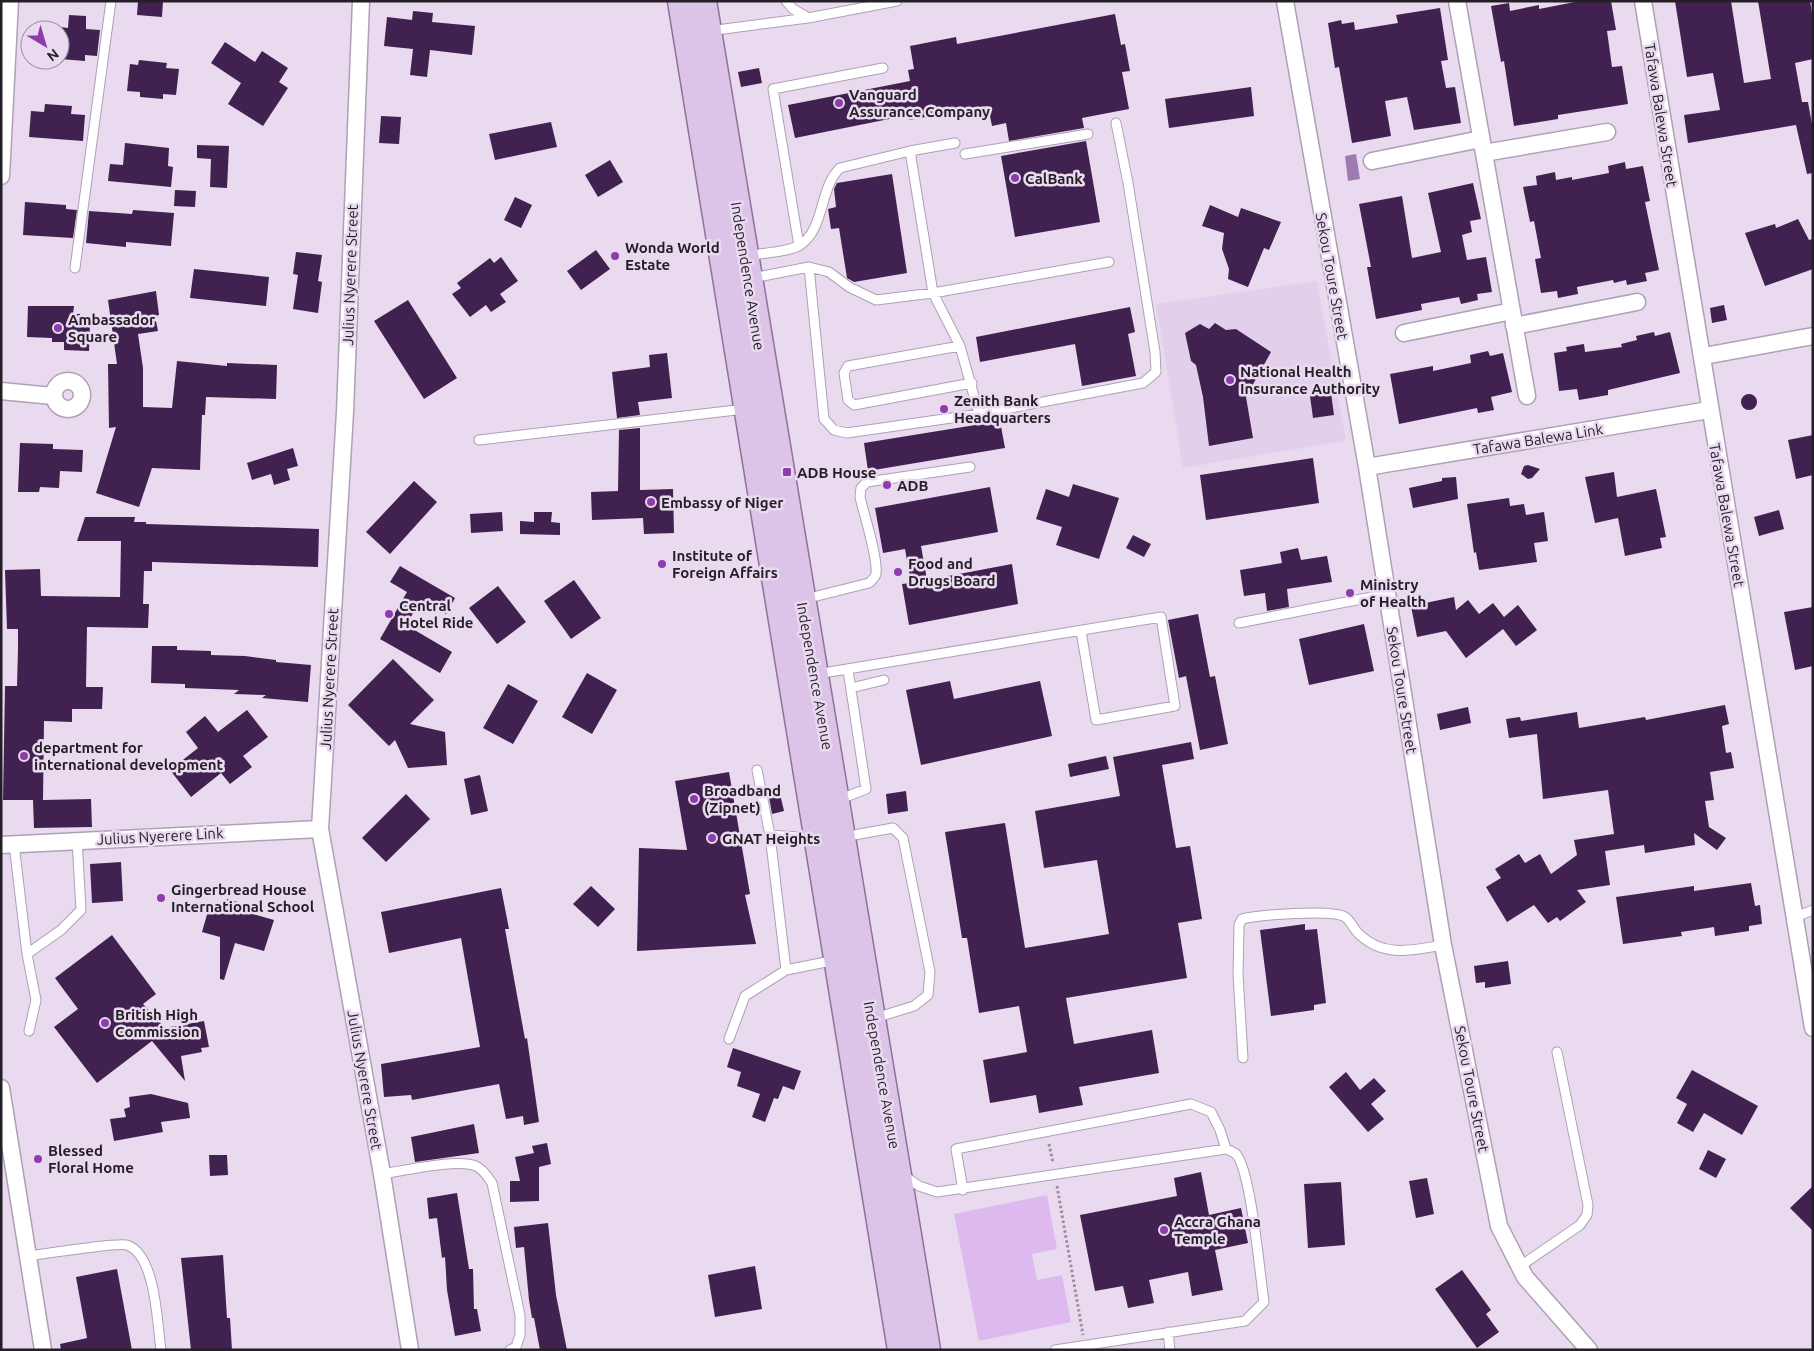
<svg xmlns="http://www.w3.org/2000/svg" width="1814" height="1351" font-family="Ubuntu,sans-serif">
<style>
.built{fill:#e2cfec}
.green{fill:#deb9ef}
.water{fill:#9e7aaf}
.building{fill:#41214f}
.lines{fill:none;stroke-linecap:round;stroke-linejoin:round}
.service-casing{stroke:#aea0b5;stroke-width:11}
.minor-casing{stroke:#aea0b5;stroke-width:19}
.primary-casing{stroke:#8d719a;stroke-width:29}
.path{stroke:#998e9e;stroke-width:3;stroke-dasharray:2.5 2.5;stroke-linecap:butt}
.service{stroke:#fff;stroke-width:9}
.minor{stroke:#fff;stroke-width:16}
.primary{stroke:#dcc4e8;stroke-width:26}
.poi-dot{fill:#8c3cac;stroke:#e9daf0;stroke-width:2}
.labels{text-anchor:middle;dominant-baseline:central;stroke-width:5;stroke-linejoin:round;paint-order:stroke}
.poi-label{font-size:15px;font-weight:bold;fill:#241e26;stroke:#e9daf0;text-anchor:start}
.street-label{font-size:15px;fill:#241e26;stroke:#e9daf0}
</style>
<rect width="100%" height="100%" fill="#e9daf0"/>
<path class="built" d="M1317 281 1346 441 1183 468 1156 304Z"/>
<path class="green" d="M1047 1195 1057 1249 1032 1254 1037 1280 1062 1275 1071 1322 979 1341 954 1214Z"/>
<path class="water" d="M1356 154 1360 179 1348 181 1345 156Z"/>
<path class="building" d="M138 1H163L162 17 137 15Z
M1580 1H1611L1616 30 1607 31 1612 67 1622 66 1628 104 1558 115V119L1514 126 1504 61 1501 62 1491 6 1509 3 1510 11 1539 5V9Z
M1675 1H1731L1744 83 1771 79 1758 1H1810L1813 19V59L1795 63 1802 102H1808L1813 130V173L1807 174 1796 125 1688 143 1684 115 1720 110 1713 73 1687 77Z
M1440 8 1448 60 1441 61 1446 88 1455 87 1461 123 1414 130 1407 97 1385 101 1391 136 1352 143 1339 67 1335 68 1328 23 1341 20 1342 24 1354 22 1355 30 1398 23 1396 15Z
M413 11 433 13 432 22 475 26 472 55 430 50 427 77 410 75 413 49 384 46 387 17 412 20Z
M1115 14 1121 45 1125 44 1130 71 1122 72 1129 109 1082 118 1084 128 1009 141 1006 123 992 126 988 106 909 120V115L795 138 788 105 910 81 908 70 914 69 910 46 956 37 957 44Z
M69 15 86 16V29L100 30 97 56 85 55V61L60 59V27L68 28Z
M225 42 255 62 262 51 288 68 279 82 288 88 263 126 228 104 241 83 211 63Z
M139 60 167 63 166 68 179 69 176 95 163 94V99L140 97V92L127 91 130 64 138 65Z
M759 68 762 83 741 87 738 72Z
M1251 87 1254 116 1169 128 1165 99Z
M45 104 72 106 71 114 85 115 83 141 29 137 31 111 44 112Z
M381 116 401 117 399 144 379 143Z
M551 122 557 147 495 160 489 134Z
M1086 141 1100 222 1015 237 1001 156Z
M125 143 169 148 168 166 173 167 171 187 108 181 110 164 123 165Z
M197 145 229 146 227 188 210 187 211 159 197 158Z
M610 160 623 182 598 197 585 175Z
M1625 162 1626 169 1643 166 1650 201 1645 202 1659 270 1645 273 1647 281 1627 285 1626 280 1614 283 1613 280 1577 287 1578 294 1558 298 1557 291 1541 293 1535 259 1541 258 1534 221 1530 222 1523 187 1537 185 1536 176 1555 172 1556 180 1572 177V180L1609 173 1608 166Z
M892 174 907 273 854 282 847 278 839 228 831 229 828 209 836 207 834 189 837 183Z
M1473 183 1481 219 1470 221 1472 232 1462 235 1467 260 1486 257 1492 292 1477 294 1478 300 1461 304 1459 297 1421 304 1422 310 1376 319 1367 267H1371L1359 204 1402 196 1412 258 1441 252 1428 193Z
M175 190 196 191 195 207 174 206Z
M515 197 532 205 521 228 504 220Z
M25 202 66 205V209L77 210 73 238 23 235Z
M1210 205 1238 217 1241 208 1281 222 1269 250 1264 248 1248 287 1228 279 1229 269 1222 249 1224 233 1202 226Z
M133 210 174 213 171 246 126 242V247L86 243 89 211 132 214Z
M1798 219 1809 240 1813 239V269L1765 286 1745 233 1775 224 1776 228Z
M596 250 610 269 581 290 567 271Z
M296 252 322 255 318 281 322 282 318 313 293 309 298 275 293 274Z
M501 257 518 281 500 294 506 302 491 312 486 305 470 317 452 294 461 288 457 283 490 258 494 263Z
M194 269 269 277 266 306 190 298Z
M156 291 159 315 155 316 158 331 138 334 143 368V407L172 408 177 361 227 366V363L277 365 276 399 206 397 205 415H202L200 470 152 468 139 507 96 493 116 427 109 428 108 364H117L108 300Z
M408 300 457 378 424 399 374 321Z
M1724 305 1727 320 1712 323 1710 308Z
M28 306H74L73 314H80V322H90L89 351 64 350V342H52V338L27 337Z
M1130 307 1135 332 1128 334 1136 376 1082 386 1075 344 980 362 976 337Z
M1215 323 1226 330 1236 329 1271 352 1246 397 1253 438 1209 446 1203 397 1196 365 1191 361 1185 333 1200 324 1209 329Z
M1654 332 1655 336 1670 332 1680 373 1608 390V395L1579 400 1577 389 1559 391 1554 353 1567 351 1566 347 1584 344 1585 352 1622 347 1621 344 1637 340 1636 336Z
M1488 351 1490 356 1503 353 1512 392 1491 397 1494 410 1478 413 1477 408 1399 424 1390 374 1433 366V371L1471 363 1470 355Z
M667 353 672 398 638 402 640 415 617 418 612 372 650 367 649 355Z
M1331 393 1334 415 1313 418 1310 396Z
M1741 402a8 8 0 1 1 16 0a8 8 0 1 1-16 0Z
M1000 421 1005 448 868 471 864 443Z
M640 428V490L673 489 674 533 644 534 643 518 592 520 591 492 618 491 619 430Z
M1813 435V475L1796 479 1788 440Z
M20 443 53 444V449L83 450 82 472 60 471 59 488 40 487 39 492H18Z
M293 448 298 466 287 469 290 480 274 485 271 474 252 480 247 463Z
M1313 458 1319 503 1206 520 1200 475Z
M1528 465 1540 469 1532 478 1528 479 1521 474 1524 466Z
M1614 472 1617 497 1656 489 1666 537 1660 538 1662 548 1625 556 1618 518 1595 523 1585 477Z
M1456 477 1458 499 1413 508 1409 488 1442 481V478Z
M414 481 437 502 390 554 366 532Z
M1073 484 1119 498 1099 559 1056 545 1062 527 1036 519 1046 489 1069 497Z
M990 487 998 532 921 546 927 580 1012 564 1018 604 909 625 902 584 911 583 905 549 883 553 875 508Z
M1509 498 1510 506 1524 504 1526 515 1544 512 1548 541 1534 543 1537 562 1479 570 1476 552 1474 553 1467 504Z
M1779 510 1784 529 1759 536 1754 517Z
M502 512 503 531 471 533 470 514Z
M534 512H552L551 522 560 523V535L520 534V521L534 522Z
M85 517H135L134 522H146V524L319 529 318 567 152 562V571H144L143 604H149L148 628 87 627 86 687H103L102 709H72V722L44 721 43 800 91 799 92 827 34 828 33 800H3L5 686H17L18 649V629H7L5 570 40 569 41 596 120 597 121 541H77Z
M1133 535 1151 544 1144 557 1126 548Z
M1298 548 1301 560 1327 556 1332 582 1287 589 1289 607 1267 611 1265 593 1244 596 1240 570 1282 563 1280 552Z
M400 566 455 598 446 614 421 600 406 625 452 652 440 673 380 639 407 592 390 582Z
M574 580 601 618 571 639 544 601Z
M498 586 526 622 497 644 469 608Z
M1454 597 1456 610 1468 600 1479 614 1493 603 1504 617 1518 605 1537 630 1516 646 1503 629 1466 658 1446 631 1417 637 1411 606Z
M1813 607V666L1795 670 1784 612Z
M1198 614 1210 677 1215 676 1228 744 1200 750 1186 676 1179 678 1168 620Z
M1364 624 1374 671 1309 685 1299 639Z
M152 646H177V650L211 651V655L245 656 276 660V662L311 665 308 702 262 698 266 695 234 694 239 690 185 688V684L151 683Z
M393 659 434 700 410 724 445 732 447 765 408 768 395 740 389 746 348 705Z
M587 673 617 690 592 734 562 717Z
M950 681 954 699 1040 681 1052 736 921 765 906 690Z
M508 684 538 701 513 744 483 728Z
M1725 705 1729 724 1722 726 1726 753 1731 752 1734 768 1710 772 1714 800 1705 801 1709 827 1726 838 1717 850 1694 833 1695 845 1645 853 1644 845 1605 851 1610 885 1577 890 1586 902 1560 921 1557 917 1548 923 1534 905 1507 922 1486 887 1501 878 1495 869 1519 854 1525 863 1540 854 1551 874 1577 855 1574 840 1614 834 1608 790 1543 799 1537 734 1509 738 1506 719 1520 717 1521 721 1577 712 1579 728 1645 717 1646 720Z
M1468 707 1471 723 1440 730 1437 714Z
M247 710 268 737 243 756 252 767 230 784 221 773 191 797 170 770 198 748 186 732 205 716 218 732Z
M1191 742 1194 759 1162 765 1176 848 1190 846 1202 919 1178 923 1187 978 1066 998 1074 1044 1152 1030 1159 1073 1079 1087 1083 1105 1039 1113 1036 1095 990 1103 983 1060 1027 1052 1019 1006 979 1013 967 938H962L945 832 1005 823 1025 948 1109 934 1097 860 1044 868 1035 811 1120 796 1113 757Z
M1106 756 1109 769 1070 777 1068 764Z
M729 772 750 894 745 895 756 944 637 951 639 848 687 850 675 781Z
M480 775 488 811 471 815 464 779Z
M906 791 908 811 888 814 886 794Z
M406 794 430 819 386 862 362 838Z
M780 794 784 811 772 814 769 797Z
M121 862 123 901 92 903 90 864Z
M1751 883 1755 906 1760 905 1762 924 1749 926V931L1715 936 1714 927 1681 932 1682 936 1623 944 1616 897 1694 886V891Z
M591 886 615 909 598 927 573 904Z
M501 888 509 929H505L525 1039 527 1038 539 1122 524 1125 523 1116 506 1119 499 1084 412 1100 411 1095 384 1097 381 1064 480 1047 461 938 389 953 381 912Z
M227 899 256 907 253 914 274 920 264 951 235 943 224 980 220 979V937L202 932 210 904 224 908Z
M1305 924V930L1317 929 1326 1003 1314 1005V1010L1271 1016 1260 930Z
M112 935 156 994 143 1004 165 1028 204 1021 209 1047 201 1048 202 1052 181 1056 185 1081 152 1041 97 1083 54 1027 78 1009 55 978Z
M1508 961 1511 984 1485 988V982L1476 983 1474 966Z
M733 1048 801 1071 794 1090 783 1086 778 1099 774 1098 765 1122 752 1117 760 1094 737 1086 741 1072 727 1067Z
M1692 1070 1758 1106 1742 1135 1704 1113 1693 1132 1677 1123 1687 1104 1676 1098Z
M1346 1072 1360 1090 1374 1078 1386 1091 1371 1104 1384 1119 1368 1132 1329 1087Z
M151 1094 188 1103 190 1118 161 1122 163 1132 114 1141 110 1119 126 1117 124 1109 130 1107 129 1097Z
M474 1124 479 1153 415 1162 411 1137Z
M547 1143 551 1164 539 1167V1201L510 1202V1181H520L515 1157 534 1153 532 1146Z
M1708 1150 1726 1159 1716 1178 1699 1169Z
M209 1155H227L228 1175 210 1176Z
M1201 1172 1209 1215 1241 1208 1248 1243 1215 1250 1223 1290 1192 1296 1188 1272 1149 1280 1154 1303 1128 1308 1123 1286 1095 1291 1080 1215 1177 1196 1174 1178Z
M1427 1178 1434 1214 1416 1218 1409 1181Z
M1341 1182 1345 1245 1308 1248 1304 1184Z
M1813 1186V1231L1790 1208Z
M457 1193 469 1269H473L474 1309H477L481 1331 455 1336 447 1290 445 1257 442 1258 437 1218 429 1219 427 1198Z
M548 1223 556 1295 567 1350H540L534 1318H532L529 1300 524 1247 516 1248 514 1227Z
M223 1255 227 1318H230L232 1350H191L181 1258Z
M755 1266 762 1309 715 1317 708 1275Z
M117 1269 132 1350H61L60 1344 87 1338 76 1277Z
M1462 1270 1491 1310 1486 1314 1499 1332 1477 1348 1435 1289Z"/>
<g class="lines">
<g class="service-casing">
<path id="service" d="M786 1 793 9 807 17
M709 31 808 18 897 1
M910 151 933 293 960 346 979 414
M965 154 1088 134
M799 246 773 89 883 68
M747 256C761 253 790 252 800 245 825 229 819 188 840 168L910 151 955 143
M809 267 824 419 834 430 847 433 979 414 1143 383 1156 372 1155 352 1128 183 1116 123
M75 268 111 1
M752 278 809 267 829 272 849 287 876 300 933 293 1109 262
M960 346 848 366 844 373 848 400 854 405 972 383
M479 440 745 409
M805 599 869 583C872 580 875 578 876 574 878 557 864 515 860 497L861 488 867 482 970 467
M1239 623 1387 594
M817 674 1161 617 1175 706 1096 720 1081 631
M851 688 884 680
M757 770 770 835
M838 800 866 789 848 670
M843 837 893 828 903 838 930 972 928 995 914 1006 875 1018
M14 844 27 954
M1793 918 1813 910
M786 970 770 835 799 837 806 841 814 840
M29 1031 36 1000 27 954 61 930 81 910 77 839
M729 1039 745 996 786 970 836 960
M1243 1058 1238 974 1239 925 1242 919C1258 915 1332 909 1345 917 1351 921 1354 930 1360 935 1385 958 1413 950 1443 945
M382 1174C403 1171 458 1158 476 1166 483 1169 488 1177 492 1183L520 1315V1335L516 1347 510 1350
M903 1175 919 1186 937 1192 1226 1149C1229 1150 1233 1152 1236 1154 1251 1170 1260 1276 1264 1302L1245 1321 1055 1350
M963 1190 956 1149 1191 1104 1211 1112 1220 1130 1226 1149
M28 1256C43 1254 118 1242 127 1245 156 1255 157 1323 161 1350
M1519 1267 1580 1225 1587 1215 1588 1205 1557 1052
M1168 1332 1170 1350"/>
</g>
<g class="minor-casing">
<path id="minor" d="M361 1 345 412 320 829 382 1174 410 1350
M1285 1 1367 467 1443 945 1499 1226 1525 1277 1589 1350
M1457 1 1527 396
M1643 1 1813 1028
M1484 153 1607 132
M1372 161 1481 139
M1 176 10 1
M1514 326 1637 302
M1404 333 1512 311
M1704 356 1813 336
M54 395a14 14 0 1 1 28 0a14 14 0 1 1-28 0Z
M1 391 53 396
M1367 467 1709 410
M1 845 320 829
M1 1088 43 1350"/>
</g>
<g class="primary-casing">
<path id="primary" d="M681 1 901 1350
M703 1 927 1350"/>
</g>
<path class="path" d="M1049 1144 1053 1163
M1057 1186 1083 1335"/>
<use href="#service" class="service"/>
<use href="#minor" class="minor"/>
<use href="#primary" class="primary"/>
</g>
<g class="poi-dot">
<circle cx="839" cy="103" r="5"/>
<circle cx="1015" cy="178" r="5"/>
<circle cx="615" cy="256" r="5"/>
<circle cx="58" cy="328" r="5"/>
<circle cx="1230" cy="380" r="5"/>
<circle cx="944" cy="409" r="5"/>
<rect x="782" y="467" width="10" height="10" rx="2.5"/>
<circle cx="887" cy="485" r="5"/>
<circle cx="651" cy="502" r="5"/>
<circle cx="662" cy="564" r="5"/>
<circle cx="898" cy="572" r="5"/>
<circle cx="1350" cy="593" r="5"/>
<circle cx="389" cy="614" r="5"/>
<circle cx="24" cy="756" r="5"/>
<circle cx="694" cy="799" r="5"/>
<circle cx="712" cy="838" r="5"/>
<circle cx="161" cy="898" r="5"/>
<circle cx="105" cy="1023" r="5"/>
<circle cx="38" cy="1159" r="5"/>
<circle cx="1164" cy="1230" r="5"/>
</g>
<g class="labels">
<g class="poi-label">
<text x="849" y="94">Vanguard<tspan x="849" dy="17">Assurance Company</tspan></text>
<text x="1025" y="178">CalBank</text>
<text x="625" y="247">Wonda World<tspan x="625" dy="17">Estate</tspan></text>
<text x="68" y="319">Ambassador<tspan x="68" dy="17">Square</tspan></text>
<text x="1240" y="371">National Health<tspan x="1240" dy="17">Insurance Authority</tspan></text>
<text x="954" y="400">Zenith Bank<tspan x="954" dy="17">Headquarters</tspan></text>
<text x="797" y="472">ADB House</text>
<text x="897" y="485">ADB</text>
<text x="661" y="502">Embassy of Niger</text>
<text x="672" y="555">Institute of<tspan x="672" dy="17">Foreign Affairs</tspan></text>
<text x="908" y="563">Food and<tspan x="908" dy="17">Drugs Board</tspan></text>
<text x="1360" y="584">Ministry<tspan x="1360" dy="17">of Health</tspan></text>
<text x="399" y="605">Central<tspan x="399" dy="17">Hotel Ride</tspan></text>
<text x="34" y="747">department for<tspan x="34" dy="17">international development</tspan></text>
<text x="704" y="790">Broadband<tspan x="704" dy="17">(Zipnet)</tspan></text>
<text x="722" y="838">GNAT Heights</text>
<text x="171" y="889">Gingerbread House<tspan x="171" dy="17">International School</tspan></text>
<text x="115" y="1014">British High<tspan x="115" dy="17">Commission</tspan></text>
<text x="48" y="1150">Blessed<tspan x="48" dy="17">Floral Home</tspan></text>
<text x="1174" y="1221">Accra Ghana<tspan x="1174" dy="17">Temple</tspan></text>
</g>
<g class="street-label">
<text transform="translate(1661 115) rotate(81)">Tafawa Balewa Street</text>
<text transform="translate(350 275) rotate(-88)">Julius Nyerere Street</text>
<text transform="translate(748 276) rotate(81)">Independence Avenue</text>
<text transform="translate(1332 276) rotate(80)">Sekou Toure Street</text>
<text transform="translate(1538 439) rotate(-9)">Tafawa Balewa Link</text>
<text transform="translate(1727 515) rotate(80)">Tafawa Balewa Street</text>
<text transform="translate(815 676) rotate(80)">Independence Avenue</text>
<text transform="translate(329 679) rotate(-87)">Julius Nyerere Street</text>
<text transform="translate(1402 690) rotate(81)">Sekou Toure Street</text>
<text transform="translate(160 836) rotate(-3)">Julius Nyerere Link</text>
<text transform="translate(882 1075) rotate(80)">Independence Avenue</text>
<text transform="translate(365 1080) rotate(80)">Julius Nyerere Street</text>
<text transform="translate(1472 1089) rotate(79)">Sekou Toure Street</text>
</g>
</g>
<rect width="1814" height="1351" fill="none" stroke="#241e26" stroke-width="5"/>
<g transform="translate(45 45) rotate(142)"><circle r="24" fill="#e9daf0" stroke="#9a8f9f"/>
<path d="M0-4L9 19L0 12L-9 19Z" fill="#8c3cac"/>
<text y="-8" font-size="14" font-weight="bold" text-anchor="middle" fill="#241e26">N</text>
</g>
</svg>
